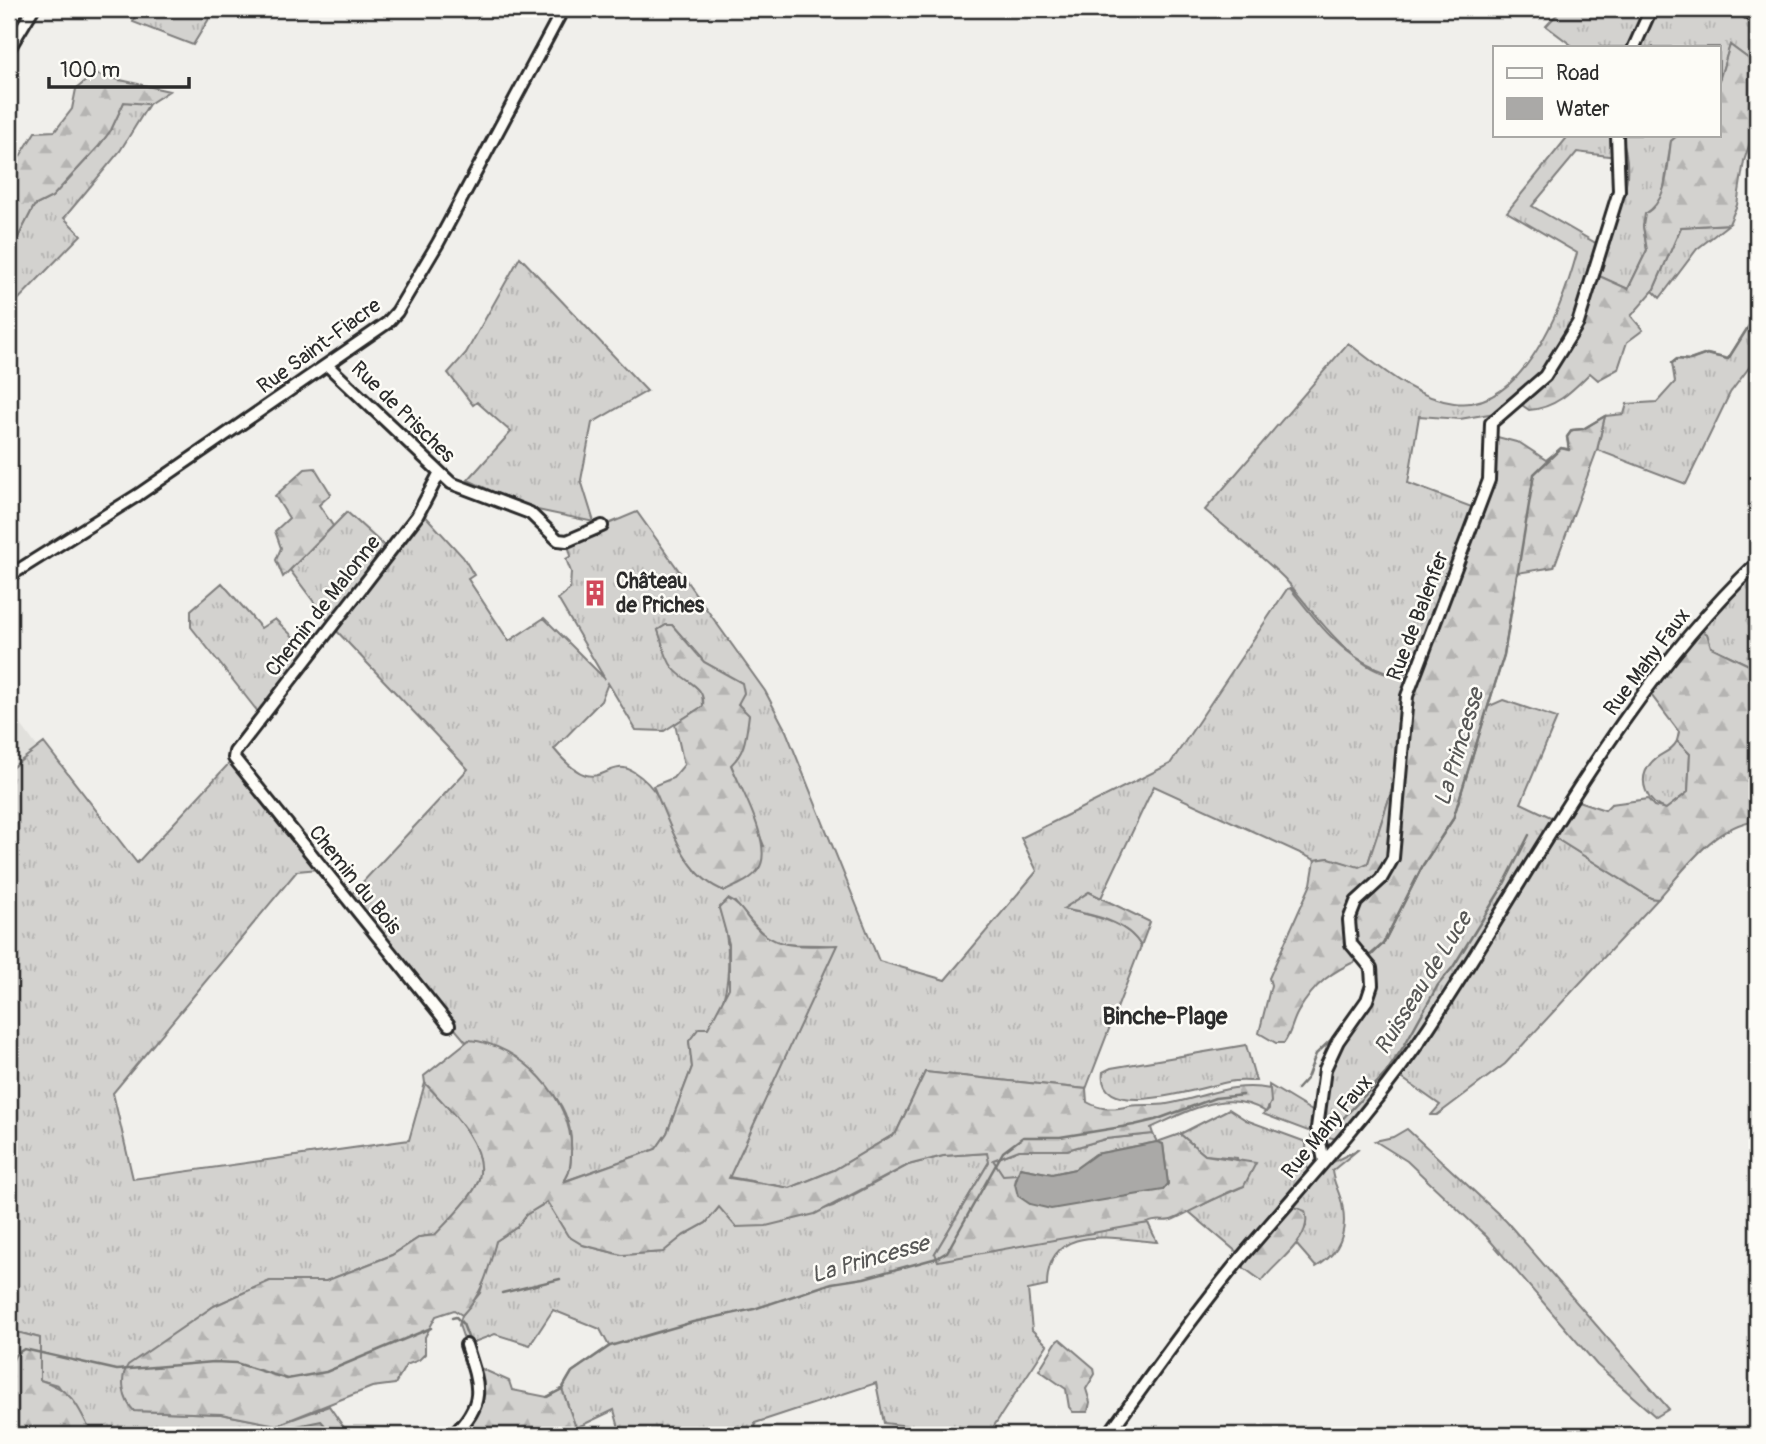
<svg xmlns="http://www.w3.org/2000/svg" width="1766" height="1444" font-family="Pangolin,sans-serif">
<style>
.built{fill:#e1e0dc}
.grass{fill:url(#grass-tufts);stroke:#7f7e7d;stroke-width:2;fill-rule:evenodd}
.forest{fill:url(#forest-firs);stroke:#7f7e7d;stroke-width:2}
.water{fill:#aaa9a7;stroke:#777775;stroke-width:2}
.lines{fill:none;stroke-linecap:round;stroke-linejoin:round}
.stream{stroke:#777775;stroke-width:2.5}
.minor-casing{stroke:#2b2b2b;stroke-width:16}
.minor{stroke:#fdfcf7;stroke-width:10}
.labels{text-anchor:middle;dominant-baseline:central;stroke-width:5;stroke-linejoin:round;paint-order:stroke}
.street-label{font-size:21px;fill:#2b2b2b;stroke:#fdfcf7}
.poi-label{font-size:21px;font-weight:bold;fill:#2b2b2b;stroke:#fdfcf7;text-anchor:start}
.water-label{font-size:23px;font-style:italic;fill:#575756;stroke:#fdfcf7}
.neighbourhood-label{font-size:23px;font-weight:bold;fill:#2b2b2b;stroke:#fdfcf7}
</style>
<defs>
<pattern id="grass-tufts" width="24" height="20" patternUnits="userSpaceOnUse" patternTransform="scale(1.75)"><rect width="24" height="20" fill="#d3d2cf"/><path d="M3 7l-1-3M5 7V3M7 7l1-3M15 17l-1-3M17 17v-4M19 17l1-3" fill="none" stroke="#b5b4b2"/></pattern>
<pattern id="forest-firs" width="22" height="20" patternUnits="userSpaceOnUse" patternTransform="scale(1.75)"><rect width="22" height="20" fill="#d3d2cf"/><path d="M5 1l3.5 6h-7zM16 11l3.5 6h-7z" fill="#b5b4b2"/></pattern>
</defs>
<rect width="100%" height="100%" fill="#f0efeb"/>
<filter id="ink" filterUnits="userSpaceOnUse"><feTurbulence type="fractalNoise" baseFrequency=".0143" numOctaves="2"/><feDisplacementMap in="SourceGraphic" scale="14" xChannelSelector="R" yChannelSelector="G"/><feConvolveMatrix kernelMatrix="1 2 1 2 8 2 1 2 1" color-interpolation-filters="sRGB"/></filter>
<g filter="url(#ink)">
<path class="built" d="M9 708 38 748 9 770Z"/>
<path class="grass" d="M137 9H215L193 45 133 22Z
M1562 9H1649L1631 47H1574L1546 26Z
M1654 9H1738L1757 23V65L1730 45 1719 81V47H1637Z
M124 102 149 104 120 151 64 218 81 235 9 309V255L34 206 52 197 98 147 111 130Z
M1569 135H1614L1617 157 1577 152 1532 206 1599 245 1577 318 1552 365 1495 413 1460 419 1419 416 1408 483 1477 509 1414 668C1371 702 1306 600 1283 577 1258 553 1231 532 1205 510L1348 343C1380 367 1412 397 1454 403 1524 412 1563 304 1577 253L1507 212Z
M1620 135H1678L1671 141 1663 195 1643 226 1647 250 1628 289 1597 275C1609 230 1642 182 1620 135Z
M1729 224 1697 249 1660 298 1653 291 1681 227Z
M520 257 647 391 592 423 581 480 594 522 528 508 468 480 511 432 477 402 473 405 448 373 466 353Z
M1757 313V357L1730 393 1686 484 1597 450 1605 416 1624 414 1627 404 1657 402 1675 382 1672 363 1677 359 1690 360 1707 354 1728 359Z
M420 510 463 557 474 575 468 579 509 641 544 618 605 679 558 599 570 589 571 572 566 559 571 556 567 541 637 512 765 691 786 731 879 961 945 980 1037 871 1021 838 1170 764 1287 589 1290 588C1328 635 1349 667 1413 679L1399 768 1368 863 1359 868 1329 858 1315 860 1154 786 1101 898 1089 892 1064 909C1091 916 1126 920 1141 946L1086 1089 925 1072 896 1133 834 1170 790 1188 729 1177 836 946C773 941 779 957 735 902L719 908C732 942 734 1000 707 1029 703 1034 695 1037 689 1041L692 1067 667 1133 656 1149 562 1182C571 1175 571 1163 571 1152 575 1086 518 1066 469 1040L466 1042 346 900 468 769 332 626 290 570 347 512 390 551ZM666 625H672L704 662 741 683 731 765 764 846 697 873C677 842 667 792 634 772 605 754 599 804 554 749L601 701 608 683 636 730 664 731 703 706 702 692C674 669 670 665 658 630Z
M1757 569V669L1711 647 1707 634 1701 630Z
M222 583 261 628 275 619 311 654 262 717 191 627V610Z
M1503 700 1557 718 1521 803 1557 820 1549 834 1651 898 1658 899 1505 1064 1437 1115H1431L1440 1105 1396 1074 1336 1139 1325 1136 1314 1127 1308 1131 1263 1114 1269 1109V1085L1317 1114 1325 1069 1370 994 1365 962 1383 944 1423 865 1453 819 1485 708Z
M1677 741 1690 754 1688 792 1666 809C1647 804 1636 780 1651 763 1659 753 1671 753 1677 741Z
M44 743 137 863 234 758 320 869 297 871 113 1093 133 1179 409 1140 425 1083C446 1106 489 1144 479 1179 475 1195 447 1222 435 1235L420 1237 392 1255 326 1281H270L214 1306 125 1370 134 1411 221 1414 277 1425 329 1406 349 1435H92L58 1385 40 1380V1338L9 1330V770Z
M1246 1045 1256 1081C1247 1081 1237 1080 1228 1082 1203 1087 1096 1123 1103 1072L1111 1068Z
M1229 1109 1246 1120 1306 1142 1307 1171 1238 1253 1188 1211 1244 1186 1237 1158 1205 1155 1180 1134Z
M1407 1129 1506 1221 1669 1409 1656 1417 1597 1365 1487 1237 1407 1161 1375 1141 1393 1137Z
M1153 1134 1157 1142 1096 1154 1075 1169 1052 1174 1021 1168 1017 1174 1003 1176 993 1160 1019 1150H1067L1105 1139Z
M1359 1149 1332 1171C1333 1182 1340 1193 1342 1204 1348 1231 1340 1253 1316 1267L1296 1244 1306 1226 1287 1204 1329 1164Z
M988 1153 989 1162 935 1253 1148 1223 1157 1242C1113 1239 1047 1221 1047 1286L1028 1290 1032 1330 1047 1345 988 1435 884 1423 876 1383 755 1423 757 1435H621L614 1410 576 1428 562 1389 572 1372 609 1346 600 1329 553 1310 530 1345 495 1334 466 1345 459 1325 462 1315 480 1293 496 1241 517 1227 525 1215 548 1202 568 1235 583 1245 622 1255 662 1252 684 1235 706 1223 719 1207 792 1219 833 1206 908 1165 943 1156Z"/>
<path class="forest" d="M1730 45 1757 65V121L1744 161 1737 205 1729 224 1681 227 1653 291 1631 316 1643 330 1627 342 1618 369 1598 380 1590 373C1572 391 1556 408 1529 410L1519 403 1544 382 1597 275 1628 289 1647 250 1643 226 1645 214C1669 200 1667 167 1671 141L1678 135H1719V81Z
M94 74 169 91 149 104 124 102 111 130 98 147 52 197 34 206 9 255V174L35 132 55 131 72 109 76 89Z
M1605 416 1597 450 1554 567 1517 573 1504 655 1453 819 1423 865 1383 944 1365 962 1361 959C1332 971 1314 984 1298 1012 1292 1022 1291 1034 1284 1043H1276L1259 1033 1271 985 1269 978 1311 884 1315 860 1329 858 1359 867 1368 863 1399 768 1404 716 1489 480 1490 435 1520 443 1546 460 1561 448 1569 449 1567 437 1572 430 1583 429Z
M315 468 331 494 319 505 333 526 283 577 276 560 281 548 275 531 289 518 275 496 305 469Z
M666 625H672L704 662 742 683 744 693 738 704 749 715C746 735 746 751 731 765 741 789 775 848 758 870 750 881 736 886 725 891 684 877 670 823 653 786L673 778 684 765 675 724 703 706C706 685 684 682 673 668 665 658 662 642 658 630Z
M1701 630 1707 634 1711 647 1757 669V820C1713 826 1686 868 1658 899L1651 898 1549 834 1572 799 1605 810 1611 804 1648 799 1654 806 1666 809 1688 792 1690 754 1677 741 1679 732 1652 696 1651 686Z
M1089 892 1150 922 1141 946C1126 920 1090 914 1063 909Z
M728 899C738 903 744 913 751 922 775 951 802 946 837 945L729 1178 790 1188 834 1170 896 1133 925 1072 1086 1089 1087 1102C1101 1110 1113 1110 1129 1106 1141 1104 1155 1106 1167 1104 1203 1098 1233 1081 1270 1089L1271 1102 1266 1112C1227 1087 1189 1111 1151 1128L1153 1134 1105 1139 1067 1150H1019L993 1160 1003 1175 1017 1174 1015 1184 1163 1190 1168 1184 1163 1144 1157 1142 1180 1134 1205 1155 1256 1163 1244 1186C1219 1195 1198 1208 1174 1219 1166 1223 1157 1218 1148 1223L938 1261 935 1253 989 1162 987 1153 943 1156 908 1165 815 1214 766 1226 736 1227 719 1207 706 1223 684 1235 663 1252 622 1255 583 1245 568 1236 547 1202 526 1215 517 1227 496 1241C489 1269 483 1294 462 1315L454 1310 436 1316 425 1337V1354L419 1360 406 1365 395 1384 372 1387 277 1425 221 1414 134 1411C123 1400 119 1378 128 1365L214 1306 270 1281H326L392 1255 420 1237 435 1235C447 1222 475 1195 479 1179 488 1144 446 1106 425 1083L424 1076 469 1040C521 1044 574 1100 571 1152 571 1162 570 1175 563 1182L656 1149 667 1133 692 1067 689 1041 699 1028H708L729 988V944L719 908Z
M1287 1204 1305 1211C1314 1239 1276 1261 1262 1281L1244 1268V1260Z
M9 1330 40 1338V1380C72 1389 79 1407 92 1435H9Z
M1060 1339 1094 1368 1095 1374 1086 1389 1090 1402 1088 1412H1073L1069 1407 1066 1389 1039 1370 1057 1341Z
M471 1364 509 1381 512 1390 547 1397 562 1389 576 1428 574 1435H453L476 1409Z"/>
<path class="water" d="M1157 1142 1163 1144 1168 1184 1163 1190 1051 1209 1030 1204 1018 1196 1015 1184 1020 1168 1052 1174 1075 1169 1096 1154Z
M321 1421 333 1435H279L292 1427Z"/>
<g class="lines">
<path class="stream" d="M1672 363 1677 359 1690 360 1707 354 1728 359 1757 313
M1368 957 1383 944 1423 865 1453 819 1504 655 1534 474 1561 448 1569 450 1567 437 1572 430 1583 429 1605 416
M1364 967 1367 981
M1297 1089 1307 1078 1316 1054 1337 1034
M1324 1131 1333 1129 1386 1073 1404 1046 1438 985 1453 967 1503 886 1529 835
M502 1293 560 1279
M452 1318 456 1317 463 1324 471 1345
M473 1351 477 1361
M9 1368 15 1355 24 1349 117 1370 214 1362 236 1363 287 1379 326 1372 431 1328
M547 1397 562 1389 572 1372 610 1346 693 1322 754 1309 832 1283 864 1278 937 1258 947 1252 1003 1152 1023 1137H1060L1134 1125 1155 1120 1215 1098 1243 1095"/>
<g class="minor-casing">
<path id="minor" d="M1743 9 1757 18
M1634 47 1651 9
M9 49 33 9
M328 366 451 483 530 513 558 540 567 541 602 526
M439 474 417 516 235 752 234 758 449 1025
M9 576 138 495 387 323 397 312 438 243 563 9
M1324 1161 1317 1128 1325 1069 1338 1041 1367 1000 1372 985 1371 968 1351 944 1349 920 1356 902 1381 879 1393 858 1407 696 1489 480 1491 423 1545 376 1578 323 1619 191 1617 135
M453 1435C486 1403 480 1387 466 1345
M1108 1435C1153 1373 1197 1310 1246 1252 1309 1178 1376 1107 1429 1027 1532 871 1621 692 1757 563"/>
</g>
<use href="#minor" class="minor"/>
</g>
</g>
<defs>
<g id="building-bare" transform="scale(2.1)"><path d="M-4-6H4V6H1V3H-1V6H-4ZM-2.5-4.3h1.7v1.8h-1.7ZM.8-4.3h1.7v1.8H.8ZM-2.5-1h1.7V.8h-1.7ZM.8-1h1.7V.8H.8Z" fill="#d1495b" stroke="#fdfcf7" stroke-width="2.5" paint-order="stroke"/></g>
</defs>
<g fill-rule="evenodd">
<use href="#building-bare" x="595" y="593"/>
</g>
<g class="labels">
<g class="street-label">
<text transform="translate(319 346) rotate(-36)">Rue Saint-Fiacre</text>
<text transform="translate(403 412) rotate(44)">Rue de Prisches</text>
<text transform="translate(323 606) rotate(-52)">Chemin de Malonne</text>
<text transform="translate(1418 616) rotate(-69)">Rue de Balenfer</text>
<text transform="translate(1647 662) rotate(-53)">Rue Mahy Faux</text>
<text transform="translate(355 880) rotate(51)">Chemin du Bois</text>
<text transform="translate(1327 1127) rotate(-50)">Rue Mahy Faux</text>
</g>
<g class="poi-label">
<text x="616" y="581">Château<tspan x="616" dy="24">de Priches</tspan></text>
</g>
<g class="water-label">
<text transform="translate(1459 747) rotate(-73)">La Princesse</text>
<text transform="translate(1423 983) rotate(-58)">Ruisseau de Luce</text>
<text transform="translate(870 1259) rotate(-16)">La Princesse</text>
</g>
<g class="neighbourhood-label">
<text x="1165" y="1016">Binche-Plage</text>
</g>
</g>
<rect width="1766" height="1444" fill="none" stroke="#fdfcf7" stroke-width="35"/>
<rect x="18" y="18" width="1731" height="1409" fill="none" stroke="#2b2b2b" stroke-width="2.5" filter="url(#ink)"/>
<rect x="1493" y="46" width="228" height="91" fill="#fdfcf7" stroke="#a9a8a5" stroke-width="2"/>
<rect x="1507" y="68" width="35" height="10" fill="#fdfcf7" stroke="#a9a8a5" stroke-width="2"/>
<text x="1556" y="80" font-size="21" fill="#2b2b2b">Road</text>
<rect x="1507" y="98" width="35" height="21" fill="#aaa9a7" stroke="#a9a8a5" stroke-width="2"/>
<text x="1556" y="116" font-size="21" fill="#2b2b2b">Water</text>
<path d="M49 77v10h140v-10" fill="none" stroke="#2b2b2b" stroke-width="3.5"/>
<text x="60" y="77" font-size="21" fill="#2b2b2b" stroke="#fdfcf7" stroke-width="5" paint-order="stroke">100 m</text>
</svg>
